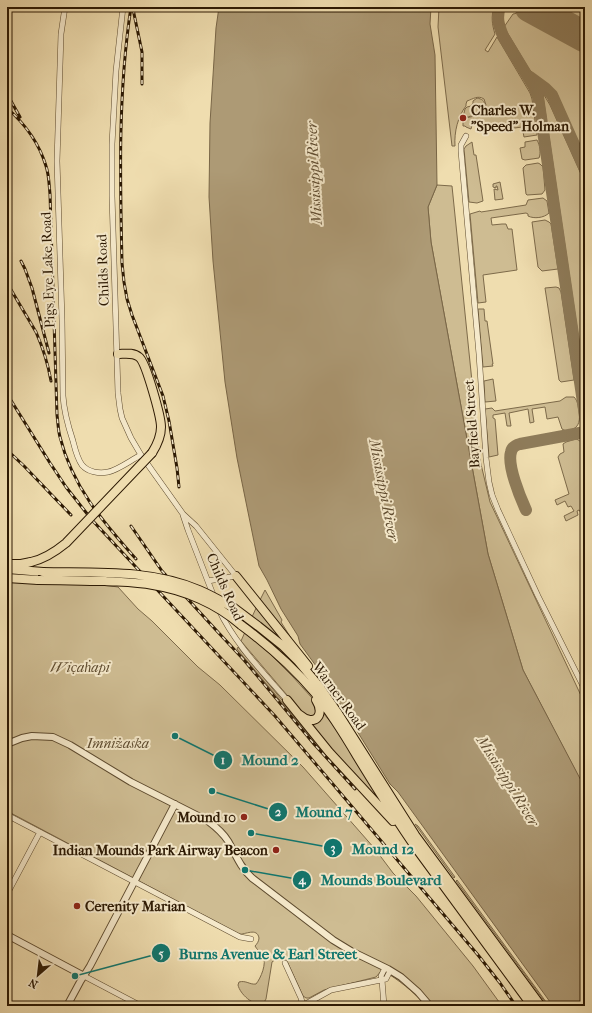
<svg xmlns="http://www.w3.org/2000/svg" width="592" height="1013" font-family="'IM FELL French Canon',serif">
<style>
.green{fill:#cebc92;stroke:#7d6a4a}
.water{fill:#ad9a75;stroke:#796647}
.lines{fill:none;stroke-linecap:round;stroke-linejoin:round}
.taxiway{stroke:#8e7b59;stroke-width:12}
.runway{stroke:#8e7b59;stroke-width:31}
.minor-casing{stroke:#5d4a2e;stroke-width:6}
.tertiary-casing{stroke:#5d4a2e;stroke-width:8}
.trunk-casing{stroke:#2c1903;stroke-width:10}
.minor{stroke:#f5e9cb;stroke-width:5}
.tertiary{stroke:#f5e9cb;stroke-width:6}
.trunk{stroke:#efddaf;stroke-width:8}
.rail-casing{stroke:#2c1903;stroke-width:3}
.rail{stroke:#f5e9cb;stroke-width:1.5;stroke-dasharray:4.5;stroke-linecap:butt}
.trunk-bridge-casing{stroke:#2c1903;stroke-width:10;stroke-linecap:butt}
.trunk-bridge{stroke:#efddaf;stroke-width:8}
.poi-dot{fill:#8f2418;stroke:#f5e9cb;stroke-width:1.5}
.labels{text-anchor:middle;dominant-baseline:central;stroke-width:4;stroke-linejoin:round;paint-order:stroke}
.poi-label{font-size:14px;font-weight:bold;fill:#2c1903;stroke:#f5e9cb;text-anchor:start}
.street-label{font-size:14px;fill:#2c1903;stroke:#f5e9cb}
.park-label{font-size:14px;font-style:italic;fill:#5d4a2e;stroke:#f5e9cb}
.water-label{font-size:15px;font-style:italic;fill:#604d31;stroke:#f5e9cb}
.leader{fill:none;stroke:#0f766e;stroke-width:1.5}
.callout-dot{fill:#0f766e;stroke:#f5e9cb;stroke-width:1.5}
.mark-label{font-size:12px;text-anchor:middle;font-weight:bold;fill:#fff}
.callout-label{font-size:15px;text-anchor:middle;font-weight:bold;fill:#0f766e;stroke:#f5e9cb;stroke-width:4;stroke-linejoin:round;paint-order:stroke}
</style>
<rect width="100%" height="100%" fill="#efddaf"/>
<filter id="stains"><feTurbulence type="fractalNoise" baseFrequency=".005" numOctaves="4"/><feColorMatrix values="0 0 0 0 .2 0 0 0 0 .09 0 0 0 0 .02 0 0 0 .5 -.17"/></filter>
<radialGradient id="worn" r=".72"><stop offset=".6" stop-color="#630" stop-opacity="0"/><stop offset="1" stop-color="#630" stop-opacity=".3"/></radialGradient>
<path class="green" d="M439 7H494C491 17 492 24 495 34L485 50 488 52 497 37 530 93 532 99 537 135 524 137 522 127 507 129V124L492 127 491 123 472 125 471 129 466 127 465 126H463V121L464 118C474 117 482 114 486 105L484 99C478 95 473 99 467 101L466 104V106C458 116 454 132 455 146H452L438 27Z
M550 7H585V26Z
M518 13 585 50V157L557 94 551 87 537 77 529 69 504 27 513 14Z
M544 95 550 105 585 183V382L543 96Z
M477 98C492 101 481 112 473 115 470 117 467 117 463 117L465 109 467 107 471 106 473 103V101Z
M537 140C540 145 541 153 539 158L525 160 522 159 520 148 525 147V142Z
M472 142 474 155H476L483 201 477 203 469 202 464 149 466 146Z
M538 163 540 164 543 167 545 190 542 194 527 195 526 194 523 168 526 165Z
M500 182 503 199 495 200 494 189 498 190 497 186H496V188L493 187V184Z
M437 185 452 186 480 460 490 502 585 704V789L523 670 488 554 431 242 428 207Z
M543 198 547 201 549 213C544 218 534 219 528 216V214L526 213 491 218 492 225 502 224H506L508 229H512L517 270 483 275 486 302 478 303 470 214 480 211 481 212 526 205 528 200Z
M545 220 549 222 551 224 558 269 542 271 538 267 532 222Z
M556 287 559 288 561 292 574 380 561 382 559 380 545 288Z
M478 309H484L485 321H487L493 364H492L493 366 483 367Z
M493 379 496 401 485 402 484 381Z
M566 397H574C578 401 578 406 579 412 580 419 580 427 571 430 567 431 565 431 562 429L558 417 547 419 545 407 532 409 534 422 530 423 528 409 509 413 511 426H507L505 413 493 415V418L495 419 498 455 489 457 485 409 492 408 495 411 560 401Z
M576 439C582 441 583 445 585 450V512L582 514 579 510 577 511 578 515 566 521 564 516 574 511 571 506 568 507 565 501 557 505 555 500 569 494 558 457 560 454 564 452 563 444 566 442Z
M7 580 39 583 103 585 118 587 138 609 152 621 198 667 220 685 303 767 375 849 393 873 416 896 473 966 502 1006H426C413 991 399 980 382 970L376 977 324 990 309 998H306L303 996 286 959 282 960 276 959 272 962 266 999 263 1004C253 1006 240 994 238 985L239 982C246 980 250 985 256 984 261 978 267 963 263 956 261 952 257 950 255 946 257 944 259 941 259 938 257 927 245 935 239 934L7 811Z
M265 590 282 620 281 622 291 638 260 600Z
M257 606 296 654 277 636 252 617Z
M245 632 268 652 293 677 312 698 317 707 315 715 312 717 304 715 241 641Z
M238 647 340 770 321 749 237 649Z
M323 714H324L338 731 384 804 382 806 308 723Z
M415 824 418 826 455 877 454 878Z
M457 880 549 1006H548L456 881Z"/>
<path class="water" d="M219 7H431L430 24 435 55 437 185 428 207 431 242 488 554 523 670 585 788V1006H553L398 792 390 784 319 670 300 644 298 636 281 609 267 580 259 566 237 458 225 382 213 261 209 197 210 123 216 28Z"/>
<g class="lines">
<path class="taxiway" d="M500 7C496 18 499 26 503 36L534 87 538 97 585 416
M530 77 545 88 552 95 585 169
M526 510C520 497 507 465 511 452 512 447 516 445 520 444L585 432"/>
<path class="runway" d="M530 7 585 37"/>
<g class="minor-casing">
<path id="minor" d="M65 7 61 34 57 161 62 320 63 396C64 412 68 426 73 441 75 449 77 458 82 465 88 472 99 474 108 472 118 470 131 460 141 455
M123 7 116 71 112 144V196L118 393 120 409 122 418 131 438 141 455 183 514 196 526 236 576 208 581
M466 136 461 145V151L479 354 486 458 489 482 492 495 498 510 538 596 585 690
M183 515 188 530 214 597
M219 610C235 644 263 672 287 700
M7 815 240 937 251 939
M7 894 40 832
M285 963 301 998 303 1006
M84 976 141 1006
M302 1006 331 990 386 979 390 971
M384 1006 382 980 381 976 385 968"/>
</g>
<g class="tertiary-casing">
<path id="tertiary" d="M7 744 22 738 32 736 53 737 70 745 131 782 208 821C216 827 223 833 228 841 236 855 240 867 252 878L333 940 351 951 388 969 401 977 418 992 430 1006
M7 935 84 976
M67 1006 80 982 90 966 175 804"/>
</g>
<g class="trunk-casing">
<path id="trunk" d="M118 354C124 354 133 352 139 357 146 362 161 417 161 427 161 436 157 445 152 453
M7 564H21L31 562
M7 569 43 572
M236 576 308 666
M7 578 38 580
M234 608 258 626 283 646 298 661 319 686 337 712 415 835 541 1006
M241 625C268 645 293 667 315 693 331 713 344 734 357 756 376 787 395 818 416 848L532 1006
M287 700 329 752 393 821
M300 715C314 727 326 716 316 700"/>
</g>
<use href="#minor" class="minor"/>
<use href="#tertiary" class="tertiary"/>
<use href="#trunk" class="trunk"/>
<g class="rail-casing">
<path id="rail" d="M131 7C118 92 120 177 122 263L124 282 127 299 132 315 163 396 169 421 177 468 179 487
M133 9 142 52V84
M7 94 20 117
M7 108C24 123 39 143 46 166 49 175 49 184 50 194L57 415C58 422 58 430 60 437 72 486 103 522 136 559
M21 261 25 269 32 288 49 353
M7 283 36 332C43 348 48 364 51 381
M7 394 50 463 66 487 92 520 275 716 478 955 500 983 516 1006
M7 450 24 466 71 515
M131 526 162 571 216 630 244 660 314 744 355 789"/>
</g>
<use href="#rail" class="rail"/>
<g class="trunk-bridge-casing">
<path id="trunk-bridge" d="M31 562C44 559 55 552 66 543L152 453
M43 572C95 573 150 569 199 590 211 595 223 602 234 608
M38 580C60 580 82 581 105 581 121 582 137 582 153 585 185 590 217 604 241 625"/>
</g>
<use href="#trunk-bridge" class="trunk-bridge"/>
</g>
<g class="poi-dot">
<circle cx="463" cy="118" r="4"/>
<circle cx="244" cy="817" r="4"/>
<circle cx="276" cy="850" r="4"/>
<circle cx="77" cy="906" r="4"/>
</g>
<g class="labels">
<g class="poi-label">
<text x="471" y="110">Charles W.<tspan x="471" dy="16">"Speed" Holman</tspan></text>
<text x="236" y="817" text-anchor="end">Mound 10</text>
<text x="268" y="850" text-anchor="end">Indian Mounds Park Airway Beacon</text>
<text x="85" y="906">Cerenity Marian</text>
</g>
<g class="street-label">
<text transform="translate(48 270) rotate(-92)">Pigs Eye Lake Road</text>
<text transform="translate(103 270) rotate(-92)">Childs Road</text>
<text transform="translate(472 424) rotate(-94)">Bayfield Street</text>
<text transform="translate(225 587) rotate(66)">Childs Road</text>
<text transform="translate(339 696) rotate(54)">Warner Road</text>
</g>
<g class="park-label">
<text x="80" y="667">Wic̣aḣapi</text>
<text x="118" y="743">Imniżaska</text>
</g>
<g class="water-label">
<text transform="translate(314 173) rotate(-93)">Mississippi River</text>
<text transform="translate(384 490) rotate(79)">Mississippi River</text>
<text transform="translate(508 781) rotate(58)">Mississippi River</text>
</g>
</g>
<path class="leader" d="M175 736L223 760M212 791L278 812M251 833L333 848M245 870L302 880M75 976L161 953"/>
<g class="callout-dot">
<circle cx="175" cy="736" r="4"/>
<circle cx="212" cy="791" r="4"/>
<circle cx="251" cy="833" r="4"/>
<circle cx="245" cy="870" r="4"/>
<circle cx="75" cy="976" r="4"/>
<circle cx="223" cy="760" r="10"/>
<circle cx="278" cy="812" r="10"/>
<circle cx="333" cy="848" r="10"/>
<circle cx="302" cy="880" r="10"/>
<circle cx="161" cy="953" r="10"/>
</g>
<g class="mark-label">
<text x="223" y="764">1</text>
<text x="278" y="816">2</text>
<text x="333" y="852">3</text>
<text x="302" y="884">4</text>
<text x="161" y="958">5</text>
</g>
<g class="callout-label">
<text x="270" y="765">Mound 2</text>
<text x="324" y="817">Mound 7</text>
<text x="383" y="854">Mound 12</text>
<text x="381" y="885">Mounds Boulevard</text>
<text x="268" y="959">Burns Avenue &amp; Earl Street</text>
</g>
<rect width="592" height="1013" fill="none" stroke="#efddaf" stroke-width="24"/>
<rect x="8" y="8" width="576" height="997" fill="none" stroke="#2c1903" stroke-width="2"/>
<rect x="12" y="12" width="568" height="989" fill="none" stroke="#2c1903"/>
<g transform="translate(38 975) rotate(208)" stroke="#f5e9cb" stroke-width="3" paint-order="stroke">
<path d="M0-3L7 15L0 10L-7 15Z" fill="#2c1903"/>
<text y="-6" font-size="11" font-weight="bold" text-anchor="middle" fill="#2c1903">N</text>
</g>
<rect width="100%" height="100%" filter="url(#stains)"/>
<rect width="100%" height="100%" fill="url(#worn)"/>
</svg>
